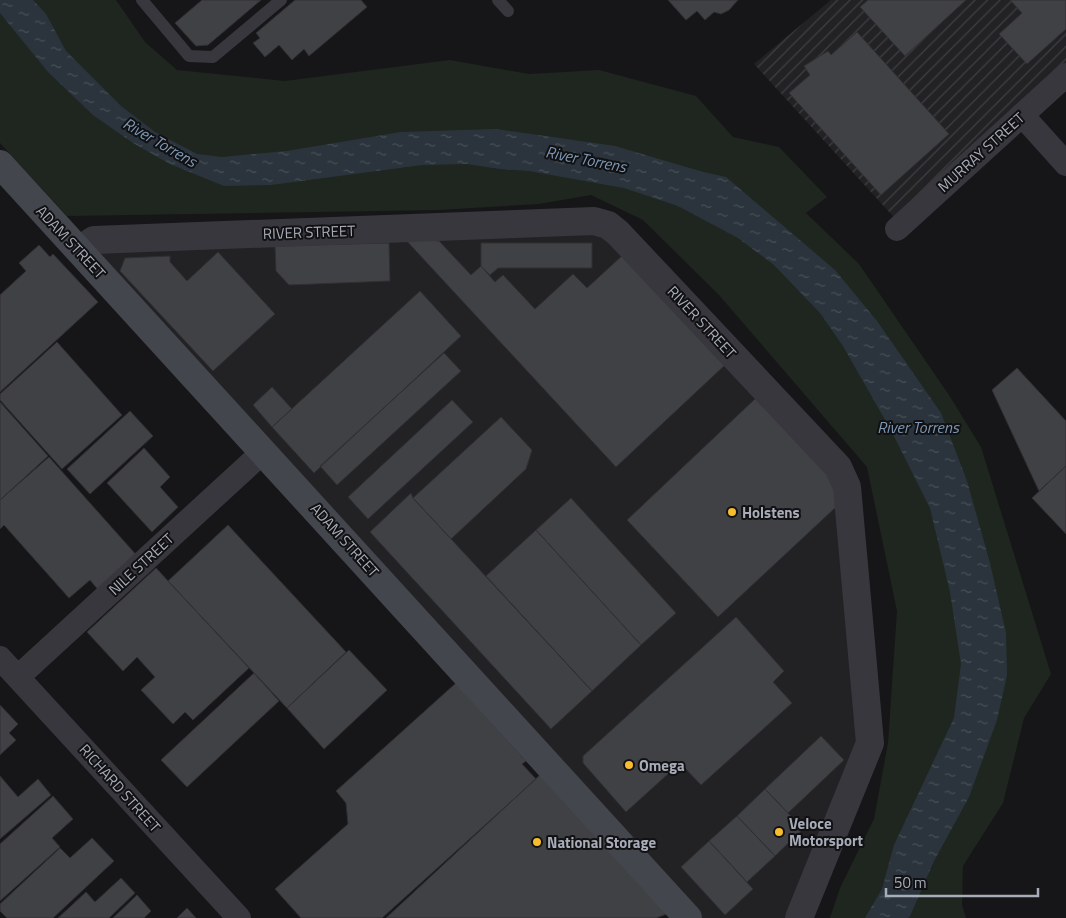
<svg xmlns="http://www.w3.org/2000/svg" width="1066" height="918" font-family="'Titillium Web',sans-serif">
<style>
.built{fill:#222225}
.industrial{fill:url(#industrial-furrows)}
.green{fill:#1e261f}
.water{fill:url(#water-ripples)}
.building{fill:#404145;stroke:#303034}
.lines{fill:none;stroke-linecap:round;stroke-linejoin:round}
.service{stroke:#37373d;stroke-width:12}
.minor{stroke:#37373d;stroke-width:24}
.tertiary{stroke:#37373d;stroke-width:28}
.secondary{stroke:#44464d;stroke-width:28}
.poi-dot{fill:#f8bd2d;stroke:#111113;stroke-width:2}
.labels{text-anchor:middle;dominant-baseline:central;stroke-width:4;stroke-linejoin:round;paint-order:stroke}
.street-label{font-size:15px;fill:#a7acb8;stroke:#111113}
.poi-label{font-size:15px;font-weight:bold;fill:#a7acb8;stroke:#111113;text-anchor:start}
.water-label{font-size:16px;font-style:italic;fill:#7d98b4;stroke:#111113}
</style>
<defs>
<pattern id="industrial-furrows" width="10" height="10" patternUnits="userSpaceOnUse" patternTransform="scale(1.25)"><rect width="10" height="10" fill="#222225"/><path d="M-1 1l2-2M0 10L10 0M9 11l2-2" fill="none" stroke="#3f3f43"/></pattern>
<pattern id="water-ripples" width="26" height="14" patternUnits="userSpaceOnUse" patternTransform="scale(1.25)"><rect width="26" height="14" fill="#2b343c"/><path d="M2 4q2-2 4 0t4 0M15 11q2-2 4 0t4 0" fill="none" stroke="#474f56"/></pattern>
</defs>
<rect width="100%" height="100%" fill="#161618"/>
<path class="built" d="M594 221 838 467 870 743 799 918H689L80 250Z"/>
<path class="industrial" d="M831 0H1066V75L901 225 754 64Z"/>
<path class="green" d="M0 0H116L145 42 177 70 285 81 450 60 529 74 599 70 696 96 733 137 779 147 827 197 806 213 859 264 949 395 981 447 1051 674 1024 718 1003 803 963 866 962 905 966 918H830L840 888 874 819 888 743 897 611 867 467 719 295 643 220 591 195 539 204 439 210 67 216 0 143Z"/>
<path class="water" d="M0 0H33L46 14 66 51 121 106 155 132 197 154 222 157 287 151 401 132 496 129 615 146 703 172 726 177 835 270 877 321 941 413 967 481 990 563 1006 633 1007 675 997 720 969 797 934 861 910 916 908 918H865L882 889 894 845 954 718 961 664 950 592 930 508 892 432 843 346 820 313 774 265 738 238 678 206 624 188 529 171 500 169 467 164 422 165 271 185 224 186 170 164 133 143 93 115 48 72 0 13Z"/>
<path class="building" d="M202 0H261L208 45 196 46 175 23Z
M295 0H361L367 7 309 56 304 49 292 60 279 45 265 57 253 43 260 38 256 33Z
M668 0H738L729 10 721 14 714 12 705 20 697 11 686 20Z
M868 0H966L905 56 860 7Z
M1010 0H1066V29L1027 64 999 34 1022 13Z
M857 32 949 134 881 195 789 93 810 75 804 66 828 51 831 55Z
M404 238 439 241 471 275 481 266 495 282 503 275 535 309 573 274 587 288 624 254 726 364 616 467Z
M389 243 390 281 289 285 276 271 275 246Z
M481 243H592V268H498L490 275 481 266Z
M39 245 50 257 53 254 98 302 0 392V295L26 271 19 263Z
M218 252 275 314 213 371 120 271 125 258 170 256V262L187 281Z
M420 291 461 336 314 473 272 427Z
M57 342 122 415 62 469 0 400V394Z
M444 353 461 371 337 485 320 466Z
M1017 368 1066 421V466L1039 491 992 390Z
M272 387 292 409 272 427 253 405Z
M756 398 837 485 836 507 718 617 627 520Z
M452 400 473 422 368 519 348 497Z
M0 402 48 456 0 500Z
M130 411 153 436 90 494 67 469Z
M501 417 532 450 526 469 451 539 413 498Z
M144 448 170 477 160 487 178 507 152 532 107 483Z
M49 457 139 558 100 592 90 580 69 598 4 525 0 529V500Z
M1066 466V534L1032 498Z
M411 493 413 498 592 691 551 729 370 532Z
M571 498 676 613 641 645 536 530Z
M228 525 346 652 287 708 168 581Z
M536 530 641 645 592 691 486 576Z
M156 568 249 668 193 720 185 712 173 724 141 690 155 677 137 657 123 671 87 632Z
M736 617 784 671 773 682 792 703 701 785 680 763 626 812 583 763V756Z
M349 650 387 690 324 749 287 708Z
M254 673 279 701 187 787 161 760Z
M456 683 526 761 522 764 536 779 382 918H301L275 889 348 824 346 803 336 791Z
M0 705 18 724 9 733 16 740 0 755Z
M821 736 844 760 788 813 765 789Z
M542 773 672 912 656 918H386Z
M0 776 18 797 38 779 51 795 0 839Z
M765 789 803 829 775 856 737 816Z
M53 796 73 819 52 838 60 847 0 901V844Z
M737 816 775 856 747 882 709 841Z
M92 838 114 861 53 918H7L0 911V904L60 848 70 858Z
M709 841 753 889 725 915 681 867Z
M121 878 135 893 109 918H58L86 892 95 902Z
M137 895 151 911 144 918H113Z
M187 908 196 918H177Z"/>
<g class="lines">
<path class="service" d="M142 0 189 56 213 57 281 0
M498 0 508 11"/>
<path class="minor" d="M1022 115 1066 164
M897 229 1066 75
M0 658 239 918
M18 677 264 451"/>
<path class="tertiary" d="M80 250 94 240 594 221 608 225 618 233 838 467 847 487 870 743 799 918"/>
<path class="secondary" d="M0 164 688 918"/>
</g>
<g class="poi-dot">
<circle cx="732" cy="512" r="5"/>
<circle cx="629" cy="765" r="5"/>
<circle cx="779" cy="832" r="5"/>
<circle cx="537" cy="842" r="5"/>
</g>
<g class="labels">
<g class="street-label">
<text transform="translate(981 152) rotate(-42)">MURRAY STREET</text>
<text transform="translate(309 232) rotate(-2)">RIVER STREET</text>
<text transform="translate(71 242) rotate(47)">ADAM STREET</text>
<text transform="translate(702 322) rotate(47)">RIVER STREET</text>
<text transform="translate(345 540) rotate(48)">ADAM STREET</text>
<text transform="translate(141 564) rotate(-43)">NILE STREET</text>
<text transform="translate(120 788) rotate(48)">RICHARD STREET</text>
</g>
<g class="poi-label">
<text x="742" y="512">Holstens</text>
<text x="639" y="765">Omega</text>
<text x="789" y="823">Veloce<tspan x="789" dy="17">Motorsport</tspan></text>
<text x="547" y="842">National Storage</text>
</g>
<g class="water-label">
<text transform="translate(160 142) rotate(30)">River Torrens</text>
<text transform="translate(586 159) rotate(11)">River Torrens</text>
<text x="918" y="427">River Torrens</text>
</g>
</g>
<path d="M886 888v8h152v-8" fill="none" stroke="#a7acb8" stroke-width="2.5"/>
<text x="894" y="888" font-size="15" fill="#a7acb8" stroke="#111113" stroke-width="4" paint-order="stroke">50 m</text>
</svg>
